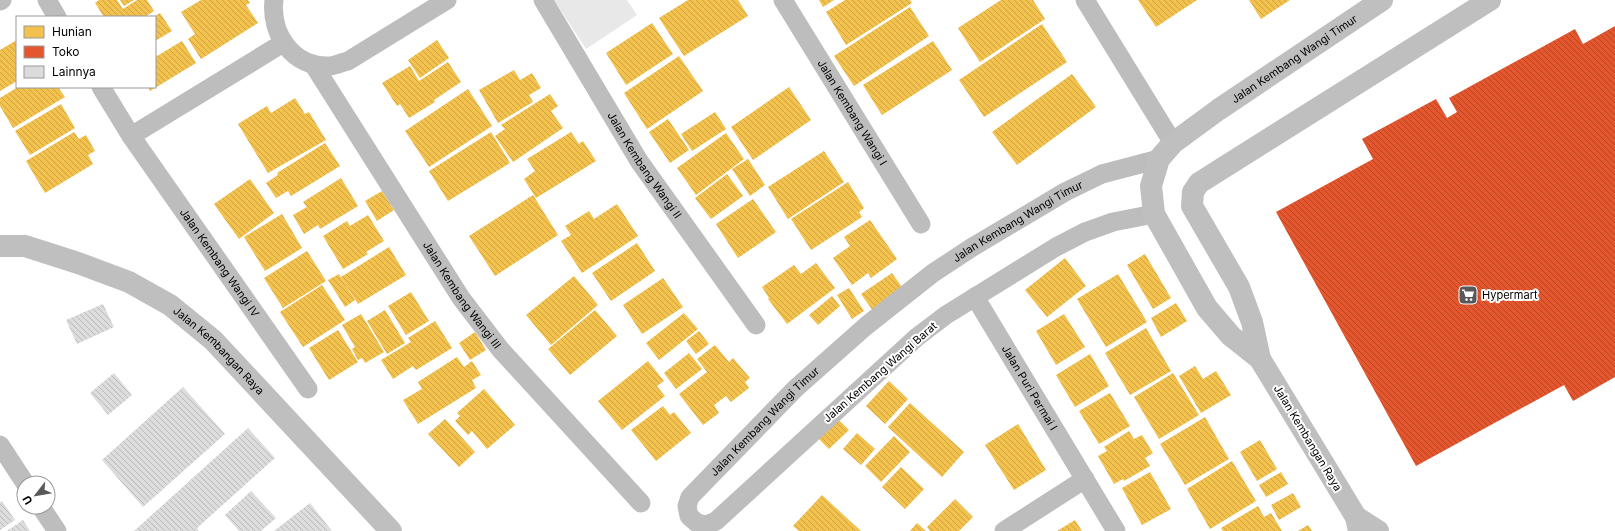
<svg xmlns="http://www.w3.org/2000/svg" width="1615" height="531" font-family="Inter,sans-serif">
<style>
.park{fill:#e8e8e8}
.homes{fill:url(#homes-back-hatch)}
.shops{fill:url(#shops-back-hatch)}
.building{fill:url(#building-back-hatch)}
.lines{fill:none;stroke-linecap:round;stroke-linejoin:round}
.street{stroke:#bdbdbd;stroke-width:19}
.secondary{stroke:#bfbfbf;stroke-width:22}
.labels{text-anchor:middle;dominant-baseline:central;stroke-width:4;stroke-linejoin:round;paint-order:stroke}
.street-label{font-size:11px;fill:#000;stroke:#fff}
.poi-label{font-size:11px;fill:#000;stroke:#fff;text-anchor:start}
</style>
<defs>
<pattern id="homes-back-hatch" width="6" height="6" patternUnits="userSpaceOnUse"><rect width="6" height="6" fill="#f2c14e"/><path d="M-1 5l2 2M0 0l6 6M5-1l2 2" fill="none" stroke="#cea442"/></pattern>
<pattern id="shops-back-hatch" width="6" height="6" patternUnits="userSpaceOnUse"><rect width="6" height="6" fill="#e4572e"/><path d="M-1 5l2 2M0 0l6 6M5-1l2 2" fill="none" stroke="#b64625"/></pattern>
<pattern id="building-back-hatch" width="6" height="6" patternUnits="userSpaceOnUse"><rect width="6" height="6" fill="#dcdcdc"/><path d="M-1 5l2 2M0 0l6 6M5-1l2 2" fill="none" stroke="#bbb"/></pattern>
</defs>
<rect width="100%" height="100%" fill="#fff"/>
<path class="park" d="M554 0H627L637 15 586 49Z"/>
<path class="homes" d="M99 0H117L123 9 137 0H147L154 11 145 17H104L95 3Z
M120 0H134L124 6Z
M201 0H248L250 3 246 5 258 23 201 59 188 39 195 34 181 12Z
M688 0H738L748 16 684 56 659 18Z
M819 0H834L823 7Z
M845 0H910L912 3 846 45 826 12Z
M1001 0H1033L1045 19 980 62 958 28Z
M1138 0H1197L1156 27Z
M1249 0H1290L1261 19Z
M910 7 929 36 854 86 834 56Z
M160 13 172 31 155 41V16Z
M652 23 673 54 626 85 606 53Z
M1042 24 1067 62 984 117 959 80Z
M17 40V81L0 91V50Z
M437 40 449 58 420 78 408 60Z
M182 41 196 63 150 91 148 87H155V54L157 56Z
M933 41 952 70 882 115 863 85Z
M679 56 703 91 647 129 624 93Z
M448 62 461 82 434 100 435 102 409 118 400 104 397 106 382 83 410 66 419 81Z
M514 70 520 80 532 73 541 88 529 95 533 102 498 123 479 90Z
M1072 74 1096 107 1017 165 992 132Z
M18 87H58L65 97 13 128 0 106V98Z
M789 87 811 120 753 160 731 127Z
M468 89 492 126 429 167 405 131Z
M550 94 558 106 551 111 563 128 513 162 495 136 505 129 501 125Z
M295 98 305 114 309 112 326 140 268 173 238 124 267 106 271 113Z
M61 104 75 128 30 155 15 131Z
M715 112 726 129 692 151 681 134Z
M668 119 689 150 670 163 649 132Z
M74 132 79 139 86 135 95 151 88 155 93 164 45 193 26 161Z
M491 132 510 163 448 201 429 171Z
M571 132 579 144 583 141 596 161 536 198 524 179 535 171 527 159Z
M726 133 744 159 696 195 677 168Z
M325 143 340 166 291 196 288 191 276 198 266 183 278 175 277 173Z
M824 151 844 182 788 219 768 187Z
M748 159 765 185 750 196 732 169Z
M727 174 743 196 711 219 695 198Z
M341 178 358 206 320 229 318 225 304 234 293 215 307 207 303 202Z
M250 179 274 213 239 239 214 204Z
M848 182 864 208 859 212 862 217 811 250 791 219Z
M382 191 394 210 377 221 365 201Z
M533 195 558 235 495 276 469 236Z
M753 199 776 232 738 258 716 224Z
M617 204 638 236 582 273 561 241 571 235 565 226 589 211 594 219Z
M282 214 302 248 265 271 244 237Z
M368 215 384 241 366 252 368 254 343 269 323 236 347 221 350 226Z
M870 220 897 259 871 278 868 273 852 285 833 258 850 246 844 237Z
M637 243 655 271 611 301 592 273Z
M389 247 406 275 358 304 341 277Z
M307 251 326 281 283 308 264 278Z
M1145 254 1171 298 1153 309 1127 265Z
M1065 258 1086 286 1047 317 1025 290Z
M816 263 835 288 787 324 768 299 769 298 762 287 794 265 801 274Z
M892 273 904 290 873 311 861 294Z
M339 274 355 300 345 307 328 280Z
M1118 274 1147 322 1106 347 1077 299Z
M574 276 598 305 551 345 526 315Z
M663 278 683 307 642 334 623 305Z
M322 285 345 320 303 347 280 312Z
M849 288 864 311 852 319 837 295Z
M411 292 429 321 406 335 388 306Z
M832 296 840 306 818 325 809 315Z
M1176 303 1187 321 1161 337 1151 318Z
M385 310 405 343 387 354 367 321Z
M595 310 617 336 570 375 548 349Z
M684 313 698 329 659 360 646 343Z
M361 314 384 352 365 363 362 358 358 360 352 349 355 347 342 325Z
M1064 314 1085 347 1056 365 1036 331Z
M435 321 452 348 416 370 413 366 393 379 381 360 411 342 408 338Z
M1146 328 1171 371 1130 395 1105 353Z
M338 330 358 362 329 380 309 348Z
M699 331 709 344 696 354 686 341Z
M475 332 486 350 470 360 459 343Z
M715 345 729 362 733 358 750 378 745 382 749 388 731 402 726 396 714 405 719 413 703 425 679 394 707 372 697 359Z
M689 353 702 369 676 389 664 373Z
M1090 354 1109 386 1075 407 1056 375Z
M457 357 464 367 472 361 481 375 472 380 476 388 418 424 403 400 422 389 418 382Z
M648 361 664 381 657 386 665 396 622 430 598 401Z
M1195 366 1203 379 1216 371 1231 395 1201 413 1179 376Z
M1173 373 1199 415 1159 439 1134 397Z
M889 381 908 399 885 424 866 406Z
M484 389 515 425 487 449 472 431 468 435 455 421 460 416 457 413Z
M1110 393 1130 426 1099 444 1079 411Z
M910 403 964 452 942 477 888 427Z
M663 406 670 415 674 412 691 433 656 461 631 430Z
M835 416 849 430 829 449 815 435Z
M1205 417 1229 459 1185 485 1160 444Z
M445 419 475 452 459 467 428 434Z
M1018 424 1046 470 1014 490 985 445Z
M1129 431 1134 439 1142 435 1153 453 1145 458 1150 466 1124 481 1123 479 1114 484 1098 456 1107 451 1104 447Z
M857 433 875 449 861 465 843 449Z
M894 436 910 452 881 482 865 466Z
M1260 440 1277 469 1257 481 1240 452Z
M1232 461 1256 501 1210 529 1187 489Z
M901 467 924 489 905 509 882 487Z
M1150 472 1171 509 1142 525 1122 488Z
M1281 472 1288 484 1266 497 1259 485Z
M1293 493 1301 507 1279 520 1271 505Z
M822 495 861 531H799L793 526Z
M955 499 973 517 959 531H930L927 527Z
M1258 506 1264 517 1271 513 1282 531H1223L1221 528Z
M1075 520 1082 531H1057Z
M917 523 926 531H910Z
M1308 525 1312 531H1298Z"/>
<path class="shops" d="M1615 26V377L1573 401 1564 385 1416 466 1276 212 1373 159 1362 139 1436 99 1447 118 1457 112 1449 98 1575 29 1583 44Z"/>
<path class="building" d="M103 304 114 327 77 344 66 320Z
M114 373 132 395 108 415 90 393Z
M183 387 225 434 143 507 102 460Z
M248 428 275 458 197 528 199 531H134Z
M251 491 276 518 261 531H239L225 515Z
M2 501 15 520 0 530V502Z
M310 503 332 531H274Z
M23 520 30 531H7Z"/>
<g class="lines">
<g class="street">
<path d="M47 0 57 17"/>
<path d="M274 0C270 34 293 68 330 66 336 65 343 62 348 61L447 0"/>
<path id="s1" d="M543 0 639 161 756 325"/>
<path id="s2" d="M783 0 921 224"/>
<path d="M1085 0 1173 143"/>
<path d="M0 1 2 0"/>
<path id="s3" d="M313 64 461 298 500 349 641 503"/>
<path id="s4" d="M101 87 131 136 308 389"/>
<path d="M131 136 283 43"/>
<path id="s5" d="M1154 214 1113 222 1085 232 1056 247 946 315 917 337 716 521 707 525 697 523 689 516 687 506 690 497 796 388 866 326 933 273 971 248 1065 192 1102 174 1159 159"/>
<path id="s6" d="M975 297 1116 531"/>
<path d="M0 445 25 483"/>
<path d="M41 507 57 531"/>
<path d="M1004 531 1085 479"/>
</g>
<g class="secondary">
<path id="s7" d="M0 246H25L78 263 129 282 170 305 213 340 391 531"/>
<path id="s8" d="M1260 359 1231 336 1207 308 1154 214 1151 186 1159 159 1173 143 1218 110 1382 0"/>
<path d="M1356 517 1378 531"/>
<path d="M1359 531 1356 517 1260 359 1252 322 1239 287 1192 206 1193 192 1199 183 1490 0"/>
</g>
</g>
<defs>
<g id="supermarket-square" transform="scale(1)"><rect x="-9" y="-9" width="18" height="18" rx="4" fill="#595959" stroke="#fff"/><path d="M-6-5.5h2.5l.6 2H6L4.5 2H-2.5L-4.4-4H-6ZM-1.5 3.2a1.3 1.3 0 1 0 .1 0ZM3 3.2a1.3 1.3 0 1 0 .1 0Z" fill="#fff"/></g>
</defs>
<g fill-rule="evenodd">
<use href="#supermarket-square" x="1468" y="295"/>
</g>
<g class="labels">
<g class="street-label">
<text stroke="none"><textPath href="#s8" startOffset="407">Jalan Kembang Wangi Timur</textPath></text>
<text stroke="none"><textPath href="#s2" startOffset="132">Jalan Kembang Wangi I</textPath></text>
<text stroke="none"><textPath href="#s1" startOffset="194">Jalan Kembang Wangi II</textPath></text>
<text stroke="none"><textPath href="#s5" startOffset="1023">Jalan Kembang Wangi Timur</textPath></text>
<text stroke="none"><textPath href="#s4" startOffset="212">Jalan Kembang Wangi IV</textPath></text>
<text stroke="none"><textPath href="#s3" startOffset="275">Jalan Kembang Wangi III</textPath></text>
<text stroke="none"><textPath href="#s7" startOffset="249">Jalan Kembangan Raya</textPath></text>
<text transform="translate(880 372) rotate(-41)">Jalan Kembang Wangi Barat</text>
<text stroke="none"><textPath href="#s6" startOffset="106">Jalan Puri Permai I</textPath></text>
<text stroke="none"><textPath href="#s5" startOffset="699">Jalan Kembang Wangi Timur</textPath></text>
<text transform="translate(1308 438) rotate(59)">Jalan Kembangan Raya</text>
</g>
<g class="poi-label">
<text x="1482" y="295">Hypermart</text>
</g>
</g>
<rect x="16" y="16" width="140" height="72" fill="#ffffff" stroke="#999999"/>
<rect x="24" y="26" width="20" height="12" fill="#f2c14e" stroke="#999999"/>
<text x="52" y="36" font-size="12" fill="#000000">Hunian</text>
<rect x="24" y="46" width="20" height="12" fill="#e4572e" stroke="#999999"/>
<text x="52" y="56" font-size="12" fill="#000000">Toko</text>
<rect x="24" y="66" width="20" height="12" fill="#dcdcdc" stroke="#999999"/>
<text x="52" y="76" font-size="12" fill="#000000">Lainnya</text>
<g transform="translate(36 495) rotate(239)"><circle r="19" fill="#ffffff" stroke="#999999"/>
<path d="M0-3L7 15L0 10L-7 15Z" fill="#595959"/>
<text y="-6" font-size="11" font-weight="bold" text-anchor="middle" fill="#000000">U</text>
</g>
</svg>
